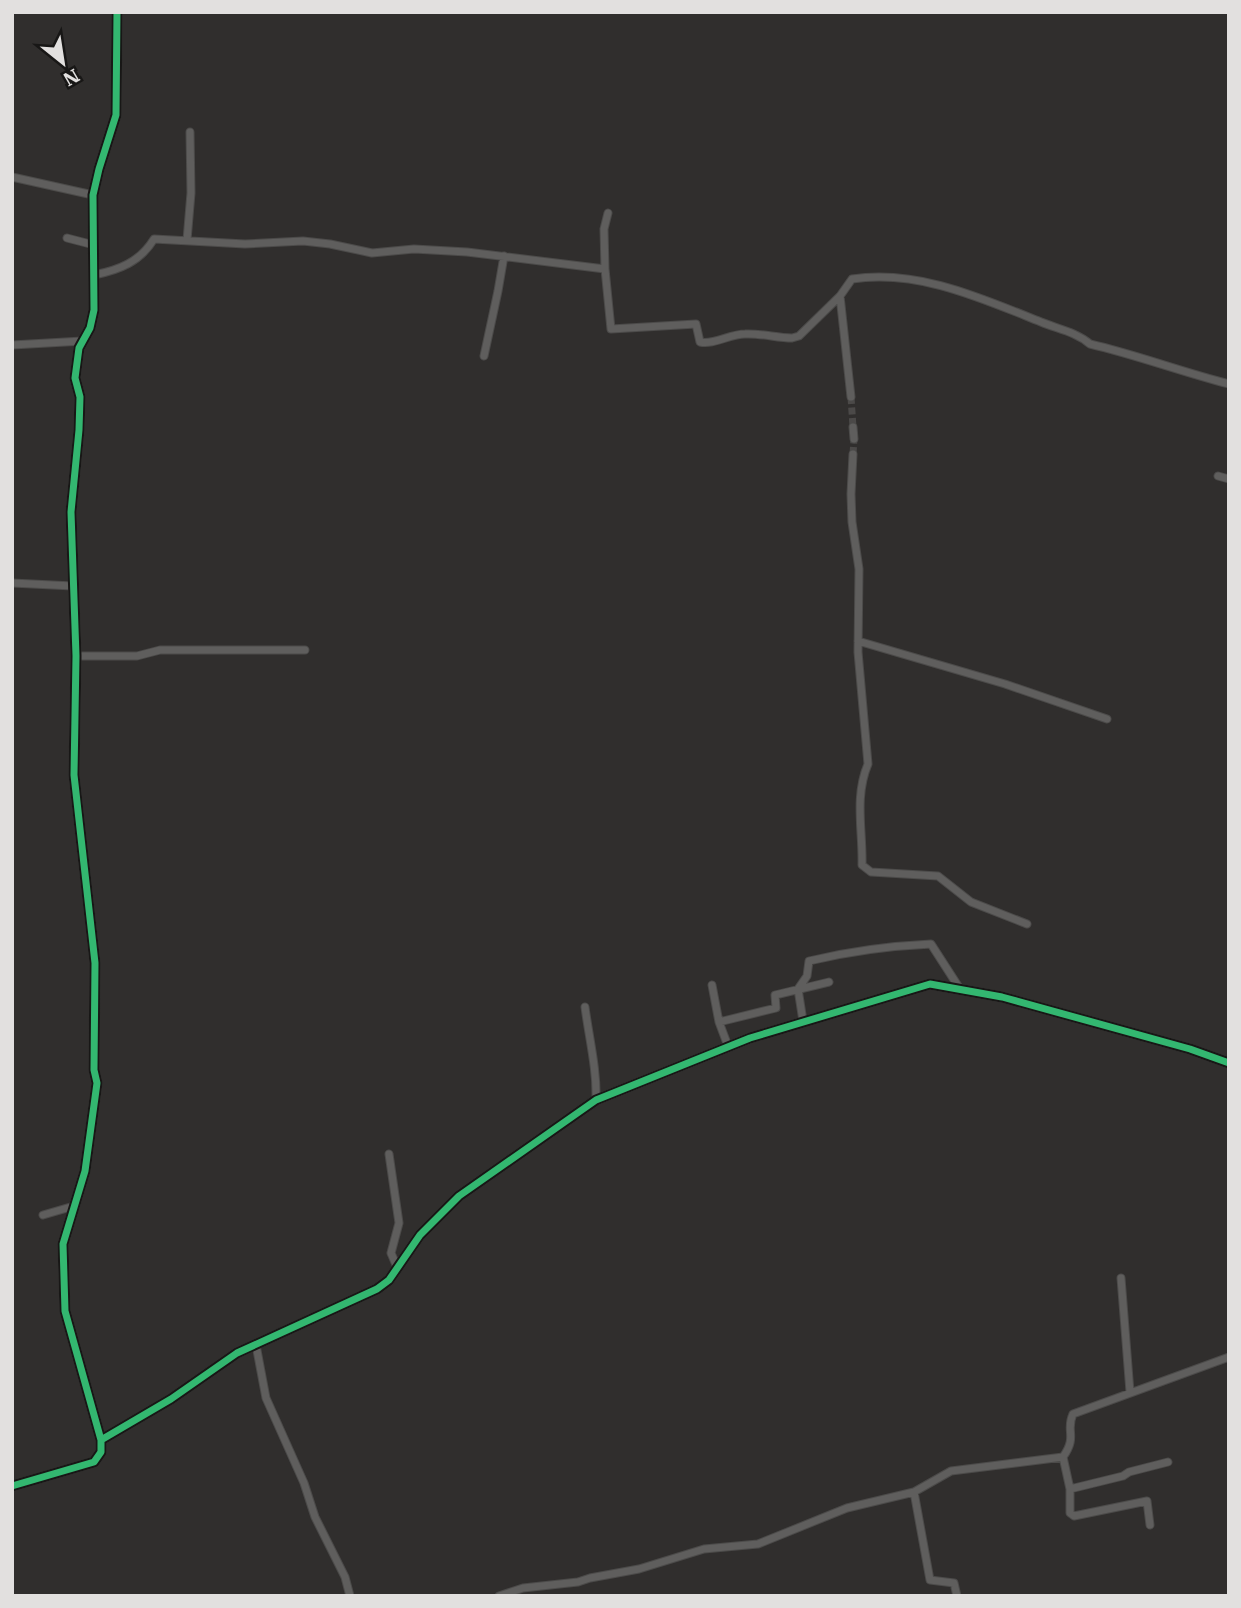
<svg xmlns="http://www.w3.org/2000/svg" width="1241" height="1608" font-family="'IBM Plex Serif',serif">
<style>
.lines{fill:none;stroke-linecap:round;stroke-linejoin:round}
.street-tunnel{stroke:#4b4948;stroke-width:7;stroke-dasharray:7 3.5;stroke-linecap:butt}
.street-casing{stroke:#4c4b4a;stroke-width:9}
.secondary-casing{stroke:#4c4b4a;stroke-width:11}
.street{stroke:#5f5e5d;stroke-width:7}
.secondary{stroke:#5f5e5d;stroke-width:10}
.cycleway-casing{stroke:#181716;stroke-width:11}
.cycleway{stroke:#33b770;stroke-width:7}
</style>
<rect width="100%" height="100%" fill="#302e2d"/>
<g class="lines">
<path class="street-tunnel" d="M851 397 853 427
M853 454 854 439"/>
<g class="street-casing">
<path id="street" d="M12 177 93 195
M67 238 94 245
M187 240 191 193 190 132
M605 269 604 229 608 213
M94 275C119 270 140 262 154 239L245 244 303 241 330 244 372 253 414 249 467 252 605 269 611 329 696 324 700 342C714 345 730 334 745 334 761 333 777 338 792 338L799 336 840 296 852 279C918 269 981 298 1041 322 1058 329 1076 332 1090 344 1137 355 1182 372 1229 384
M840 296 851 397
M12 345 83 341
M484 356 498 291 504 256
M853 427 854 439
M853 454 851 494 852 522 859 569 858 652 868 764C854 797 863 831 862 865L871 872 938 876 971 902 1027 924
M1218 476 1229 479
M12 583 73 586
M858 641 1005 684 1107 719
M76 656H137L160 650H305
M712 985 719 1022 728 1046
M585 1007C589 1038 597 1069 596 1100
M803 1021 798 989 807 976 809 961C850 951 889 946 931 944L960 989
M719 1022 776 1008 775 995 829 982
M389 1154 399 1223 391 1253 397 1267
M43 1215 74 1206
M1121 1278 1130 1392
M256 1345 266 1398 304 1483 315 1517 345 1577 350 1596
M1063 1457 1070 1489V1513L1074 1516 1147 1501 1150 1525
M1070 1489 1123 1476 1129 1472 1168 1462
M914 1492 930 1580 954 1583 957 1596
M499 1596 523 1588 578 1582 590 1578 639 1569 704 1549 758 1544 847 1508 914 1492 951 1471 1063 1457C1078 1436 1065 1431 1073 1414L1229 1357"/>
</g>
<g class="secondary-casing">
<path id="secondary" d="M101 1440 65 1311 63 1244 85 1171 97 1083 94 1070 95 963 74 775 76 656 71 512 79 430 80 397 75 378 79 348 90 328 94 310 93 195 99 169 116 115 117 12
M12 1486 94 1462 101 1452V1440L171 1399 237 1353 377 1289 389 1280 420 1235 459 1196 596 1100 750 1038 930 984 1002 997 1190 1049 1229 1063"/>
</g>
<use href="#street" class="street"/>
<use href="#secondary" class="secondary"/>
<g class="cycleway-casing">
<path id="cycleway" d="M101 1440 65 1311 63 1244 85 1171 97 1083 94 1070 95 963 74 775 76 656 71 512 79 430 80 397 75 378 79 348 90 328 94 310 93 195 99 169 116 115 117 12
M12 1486 94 1462 101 1452V1440L171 1399 237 1353 377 1289 389 1280 420 1235 459 1196 596 1100 750 1038 930 984 1002 997 1190 1049 1229 1063"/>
</g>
<use href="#cycleway" class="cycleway"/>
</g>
<rect width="1241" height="1608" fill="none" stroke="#e2e0df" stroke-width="28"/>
<g transform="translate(63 63) rotate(150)" stroke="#181716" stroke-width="5" paint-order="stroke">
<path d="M0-5L12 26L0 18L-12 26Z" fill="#e2e0df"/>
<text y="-10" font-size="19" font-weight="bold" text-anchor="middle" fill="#e2e0df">N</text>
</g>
</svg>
